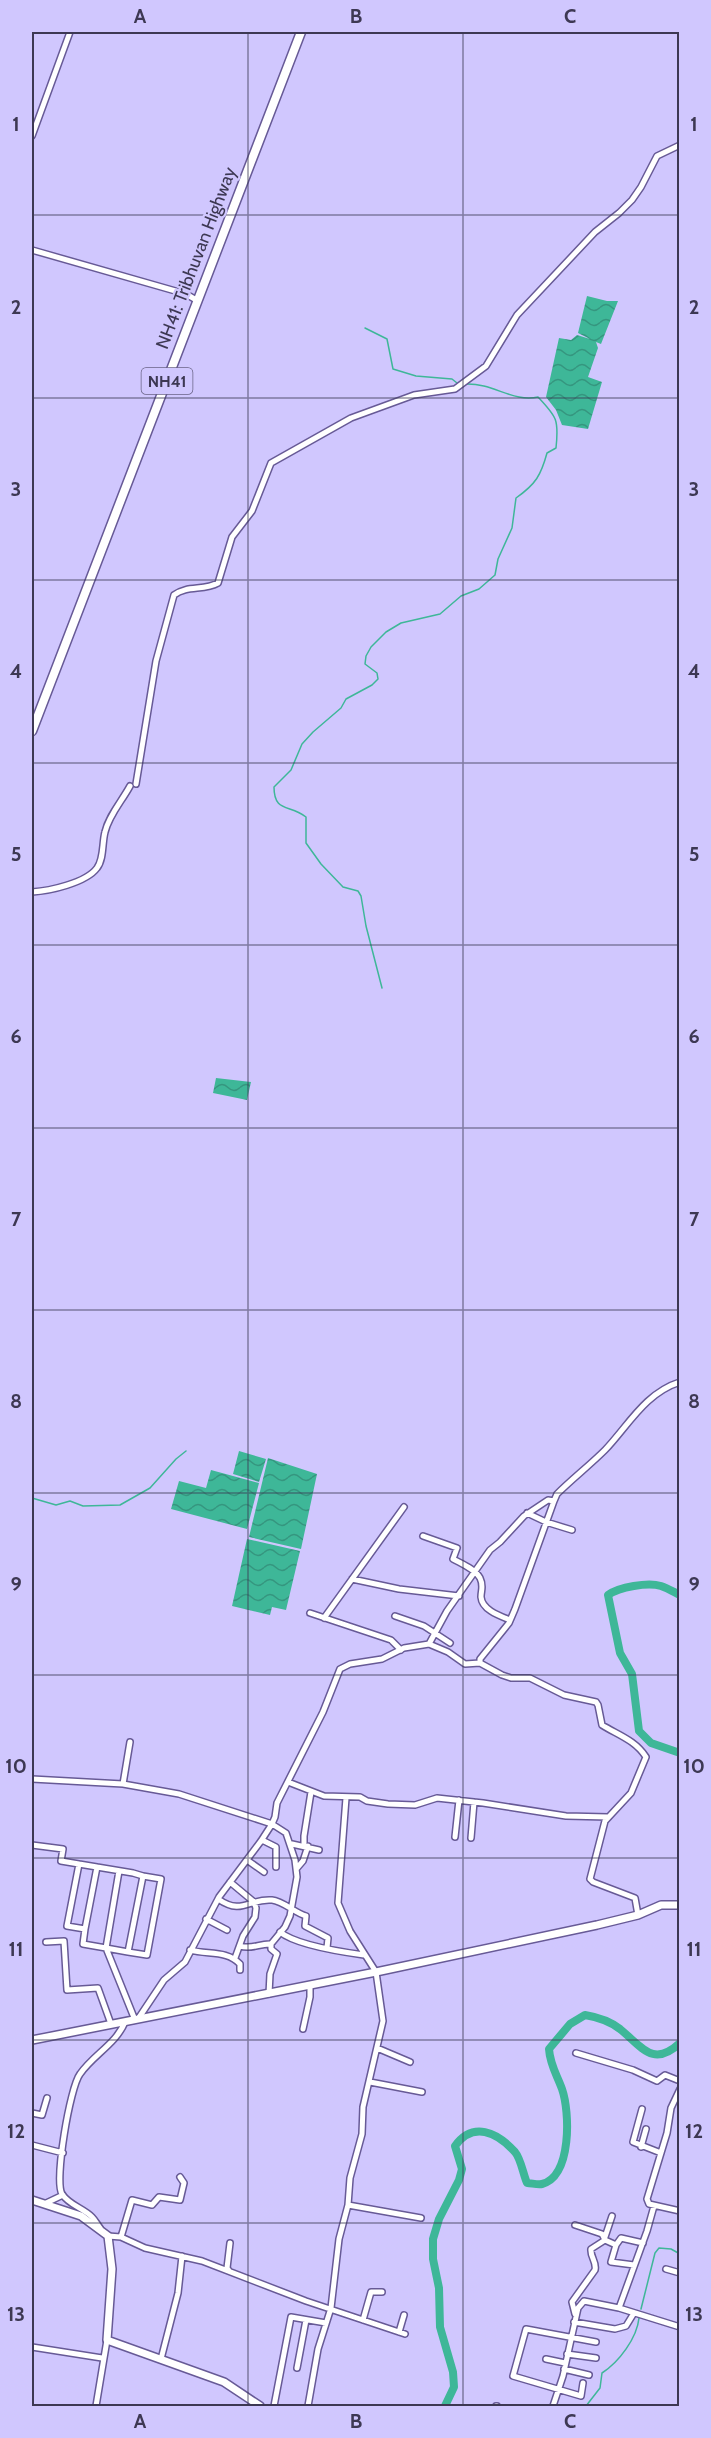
<svg xmlns="http://www.w3.org/2000/svg" width="711" height="2438" font-family="Cabin,sans-serif">
<style>
.water{fill:url(#water-waves)}
.lines{fill:none;stroke-linecap:round;stroke-linejoin:round}
.stream{stroke:#3eb798;stroke-width:1.5}
.river{stroke:#3eb798;stroke-width:8}
.minor-casing{stroke:#675a96;stroke-width:8}
.major-casing{stroke:#675a96;stroke-width:10}
.highway-casing{stroke:#675a96;stroke-width:11}
.minor{stroke:#fff;stroke-width:5}
.major{stroke:#fff;stroke-width:7}
.highway{stroke:#fff;stroke-width:8}
.grid{fill:none;stroke:#3d3853;stroke-width:1.5;stroke-opacity:0.55}
.labels{text-anchor:middle;dominant-baseline:central;stroke-width:4.5;stroke-linejoin:round;paint-order:stroke}
.shield{fill:#d0c7fe;stroke:#696386;stroke-width:1.5}
.shield-label{font-size:16px;font-weight:bold;fill:#3d3853}
.street-label{font-size:18px;fill:#3d3853;stroke:#d0c7fe}
.neatline{fill:none;stroke:#3d3853;stroke-width:2}
.grid-label{font-size:20px;text-anchor:middle;font-weight:bold;fill:#3d3853}
</style>
<defs>
<pattern id="water-waves" width="16" height="10" patternUnits="userSpaceOnUse" patternTransform="scale(1.5)"><rect width="16" height="10" fill="#3eb798"/><path d="M0 5q4-4 8 0t8 0" fill="none" stroke="#35967f"/></pattern>
</defs>
<rect width="100%" height="100%" fill="#d0c7fe"/>
<path class="water" d="M587 296 607 301H618L601 344 596 342 598 348 588 377 602 382 588 429 562 425 556 410 546 397 559 338 571 340 577 335 590 339 578 333Z
M216 1078 251 1082 247 1100 213 1093Z
M239 1451 266 1459 259 1482 233 1474Z
M268 1458 317 1474 301 1549 249 1537Z
M211 1470 259 1483 247 1529 171 1509 179 1481 206 1488Z
M247 1539 300 1551 286 1610 272 1607 270 1615 232 1606Z"/>
<g class="lines">
<path class="stream" d="M365 328 387 339 393 369 416 376 452 379 457 383
M382 988 366 926 361 896 358 891 343 887 321 864 306 843V817C290 804 274 813 274 787L291 770 302 744 313 732 341 708 346 699 372 685 378 679 377 673 365 664 366 656 371 647 386 632 401 623 440 614 461 596 479 589 495 575 498 559 512 528 516 498C536 484 541 475 547 453L556 448C559 420 557 417 538 397 514 403 493 383 466 384
M32 1498 56 1505 70 1501 83 1506 120 1505 150 1488 176 1459 186 1451
M641 2309 655 2253 659 2248 671 2249 680 2254
M586 2406 600 2388 602 2373C619 2362 637 2338 639 2318"/>
<path class="river" d="M680 1595C674 1592 667 1588 661 1586 648 1582 619 1587 608 1595L620 1653 632 1674 639 1731 651 1743 680 1753
M445 2406 454 2387 453 2372 440 2327 439 2288 433 2259V2239L439 2219 459 2180 462 2169 455 2146C473 2121 497 2132 515 2152 521 2159 523 2174 527 2183 531 2183 538 2185 542 2184 572 2176 570 2112 562 2089 557 2075 550 2065 549 2049L570 2024 585 2015C597 2017 611 2022 620 2029 642 2047 653 2068 680 2043"/>
<g class="minor-casing">
<path id="minor" d="M32 136 70 32
M32 250 186 294 198 301
M136 784 156 661 174 595C187 585 204 591 218 583L232 537 252 511 271 463 351 418 414 395 455 389 486 366 517 315 595 232 619 213 632 200 641 187 657 156 680 145
M32 892C49 891 86 883 97 868 104 859 102 843 105 832 109 815 122 801 130 786
M527 1513 546 1522 572 1530
M423 1536 457 1548 453 1559C462 1564 475 1569 480 1578 484 1586 481 1590 481 1597 482 1610 500 1616 510 1620
M352 1579 399 1589 459 1596
M310 1613 391 1640 401 1650
M395 1616 424 1626 450 1643
M324 1618 404 1507
M429 1644 447 1611 490 1550 500 1542 524 1516 548 1500 554 1501 557 1494C572 1479 590 1465 605 1450 628 1426 645 1393 680 1382
M480 1663V1659L509 1623 515 1609 554 1501
M32 1779 123 1784 179 1794 272 1824 286 1833 295 1860 297 1877 290 1916 285 1927 271 1944C260 1943 252 1950 240 1946
M288 1782 324 1796 360 1797 367 1801 388 1804 415 1805 437 1798 483 1803 566 1816 608 1817
M123 1784 130 1742
M455 1837 459 1800
M471 1838 474 1802
M262 1840 276 1847V1867
M292 1844 319 1850
M32 1845 63 1849 61 1861 133 1873 143 1876 128 1952 106 1948 119 1871
M304 1846V1836L311 1792
M247 1860 264 1872
M79 1864 67 1926 85 1929 97 1867
M297 1868 303 1861 308 1846
M230 1882 254 1902 256 1908 255 1917 243 1936 235 1958
M218 1899C243 1916 248 1898 272 1900 283 1901 295 1913 306 1916L305 1926 328 1938 327 1948
M206 1919 227 1930
M85 1929 83 1944 106 1948 135 2020
M280 1932C296 1945 342 1952 364 1955
M46 1942 64 1941 67 1990 98 1988 111 2024
M190 1950C208 1955 227 1950 240 1964V1970
M128 1952 147 1955 161 1879 143 1876
M269 1994 270 1974 277 1954 271 1949V1944
M138 2019 164 1980 185 1962 219 1897 261 1841 272 1824 275 1817 277 1803 323 1712 340 1669 350 1664 382 1659 404 1648 429 1644 448 1652 465 1664 480 1663 502 1675 511 1678H530L564 1695 596 1702 598 1705 602 1725C618 1735 635 1740 646 1757L631 1793 605 1821 590 1879 593 1882 635 1898 638 1915
M303 2029 310 1997V1985
M377 2048 410 2062
M576 2053 633 2070 657 2081 665 2075 680 2081
M370 2082 422 2092
M680 2089 671 2108 667 2133 647 2199 649 2204 680 2211
M642 2109 633 2142 661 2153
M32 2113 42 2115 47 2098
M32 2145 63 2153
M641 2147 646 2129
M44 2204 63 2195
M348 2205 421 2218
M575 2225 602 2234 605 2240 591 2249C590 2257 597 2262 595 2270L572 2302 575 2314
M100 2228C97 2224 95 2220 92 2217 83 2208 69 2205 62 2194 54 2181 70 2087 80 2074 93 2055 116 2044 125 2022
M108 2236 121 2237 145 2248 202 2261 306 2301 405 2334
M121 2237 132 2200 152 2205 159 2197 180 2200 184 2183 180 2177
M605 2237 612 2216
M605 2240 616 2245 611 2262 634 2265
M616 2245 621 2238 643 2243
M666 2269 680 2273
M229 2271 227 2268 230 2243
M619 2308 647 2231 654 2206
M363 2320 371 2292H382
M574 2322 615 2329 626 2326 634 2313
M399 2332 404 2315
M32 2347 102 2358
M567 2354 596 2358
M161 2359 178 2293 182 2256
M546 2359 565 2363
M297 2368 306 2320
M564 2369 589 2375
M583 2383 581 2396 513 2376 526 2329 596 2342
M96 2406 107 2340
M274 2406 291 2317 326 2323
M308 2406 318 2349 331 2308 339 2239 348 2205 350 2178 362 2134 363 2107 383 2021 376 1972 350 1931 338 1903 346 1798
M496 2406H497
M553 2406 563 2376 578 2308 584 2301 619 2308 680 2327"/>
</g>
<g class="major-casing">
<path id="major" d="M32 2040 376 1972 597 1925 638 1915 661 1905H680
M32 2200 81 2216 108 2236 112 2269 107 2340 224 2382 260 2406"/>
</g>
<g class="highway-casing">
<path id="highway" d="M32 731 301 32"/>
</g>
<use href="#minor" class="minor"/>
<use href="#major" class="major"/>
<use href="#highway" class="highway"/>
</g>
<path class="grid" d="M248 32V2406M463 32V2406M32 215H680M32 398H680M32 580H680M32 763H680M32 945H680M32 1128H680M32 1310H680M32 1493H680M32 1675H680M32 1858H680M32 2040H680M32 2223H680"/>
<g class="labels">
<rect class="shield" x="141.5" y="368" width="51" height="26" rx="4.5"/>
<g class="shield-label">
<text x="167" y="381">NH41</text>
</g>
<g class="street-label">
<text transform="translate(196 258) rotate(-69)">NH41: Tribhuvan Highway</text>
</g>
</g>
<rect width="711" height="2438" fill="none" stroke="#d0c7fe" stroke-width="66"/>
<rect x="33" y="33" width="645" height="2372" class="neatline"/>
<g class="grid-label">
<text x="140" y="23">A</text>
<text x="356" y="23">B</text>
<text x="570" y="23">C</text>
<text x="16" y="131">1</text>
<text x="694" y="131">1</text>
<text x="16" y="314">2</text>
<text x="694" y="314">2</text>
<text x="16" y="496">3</text>
<text x="694" y="496">3</text>
<text x="16" y="678">4</text>
<text x="694" y="678">4</text>
<text x="16" y="861">5</text>
<text x="694" y="861">5</text>
<text x="16" y="1043">6</text>
<text x="694" y="1043">6</text>
<text x="16" y="1226">7</text>
<text x="694" y="1226">7</text>
<text x="16" y="1408">8</text>
<text x="694" y="1408">8</text>
<text x="16" y="1591">9</text>
<text x="694" y="1591">9</text>
<text x="16" y="1773">10</text>
<text x="694" y="1773">10</text>
<text x="16" y="1956">11</text>
<text x="694" y="1956">11</text>
<text x="16" y="2138">12</text>
<text x="694" y="2138">12</text>
<text x="16" y="2321">13</text>
<text x="694" y="2321">13</text>
<text x="140" y="2428">A</text>
<text x="356" y="2428">B</text>
<text x="570" y="2428">C</text>
</g>
</svg>
